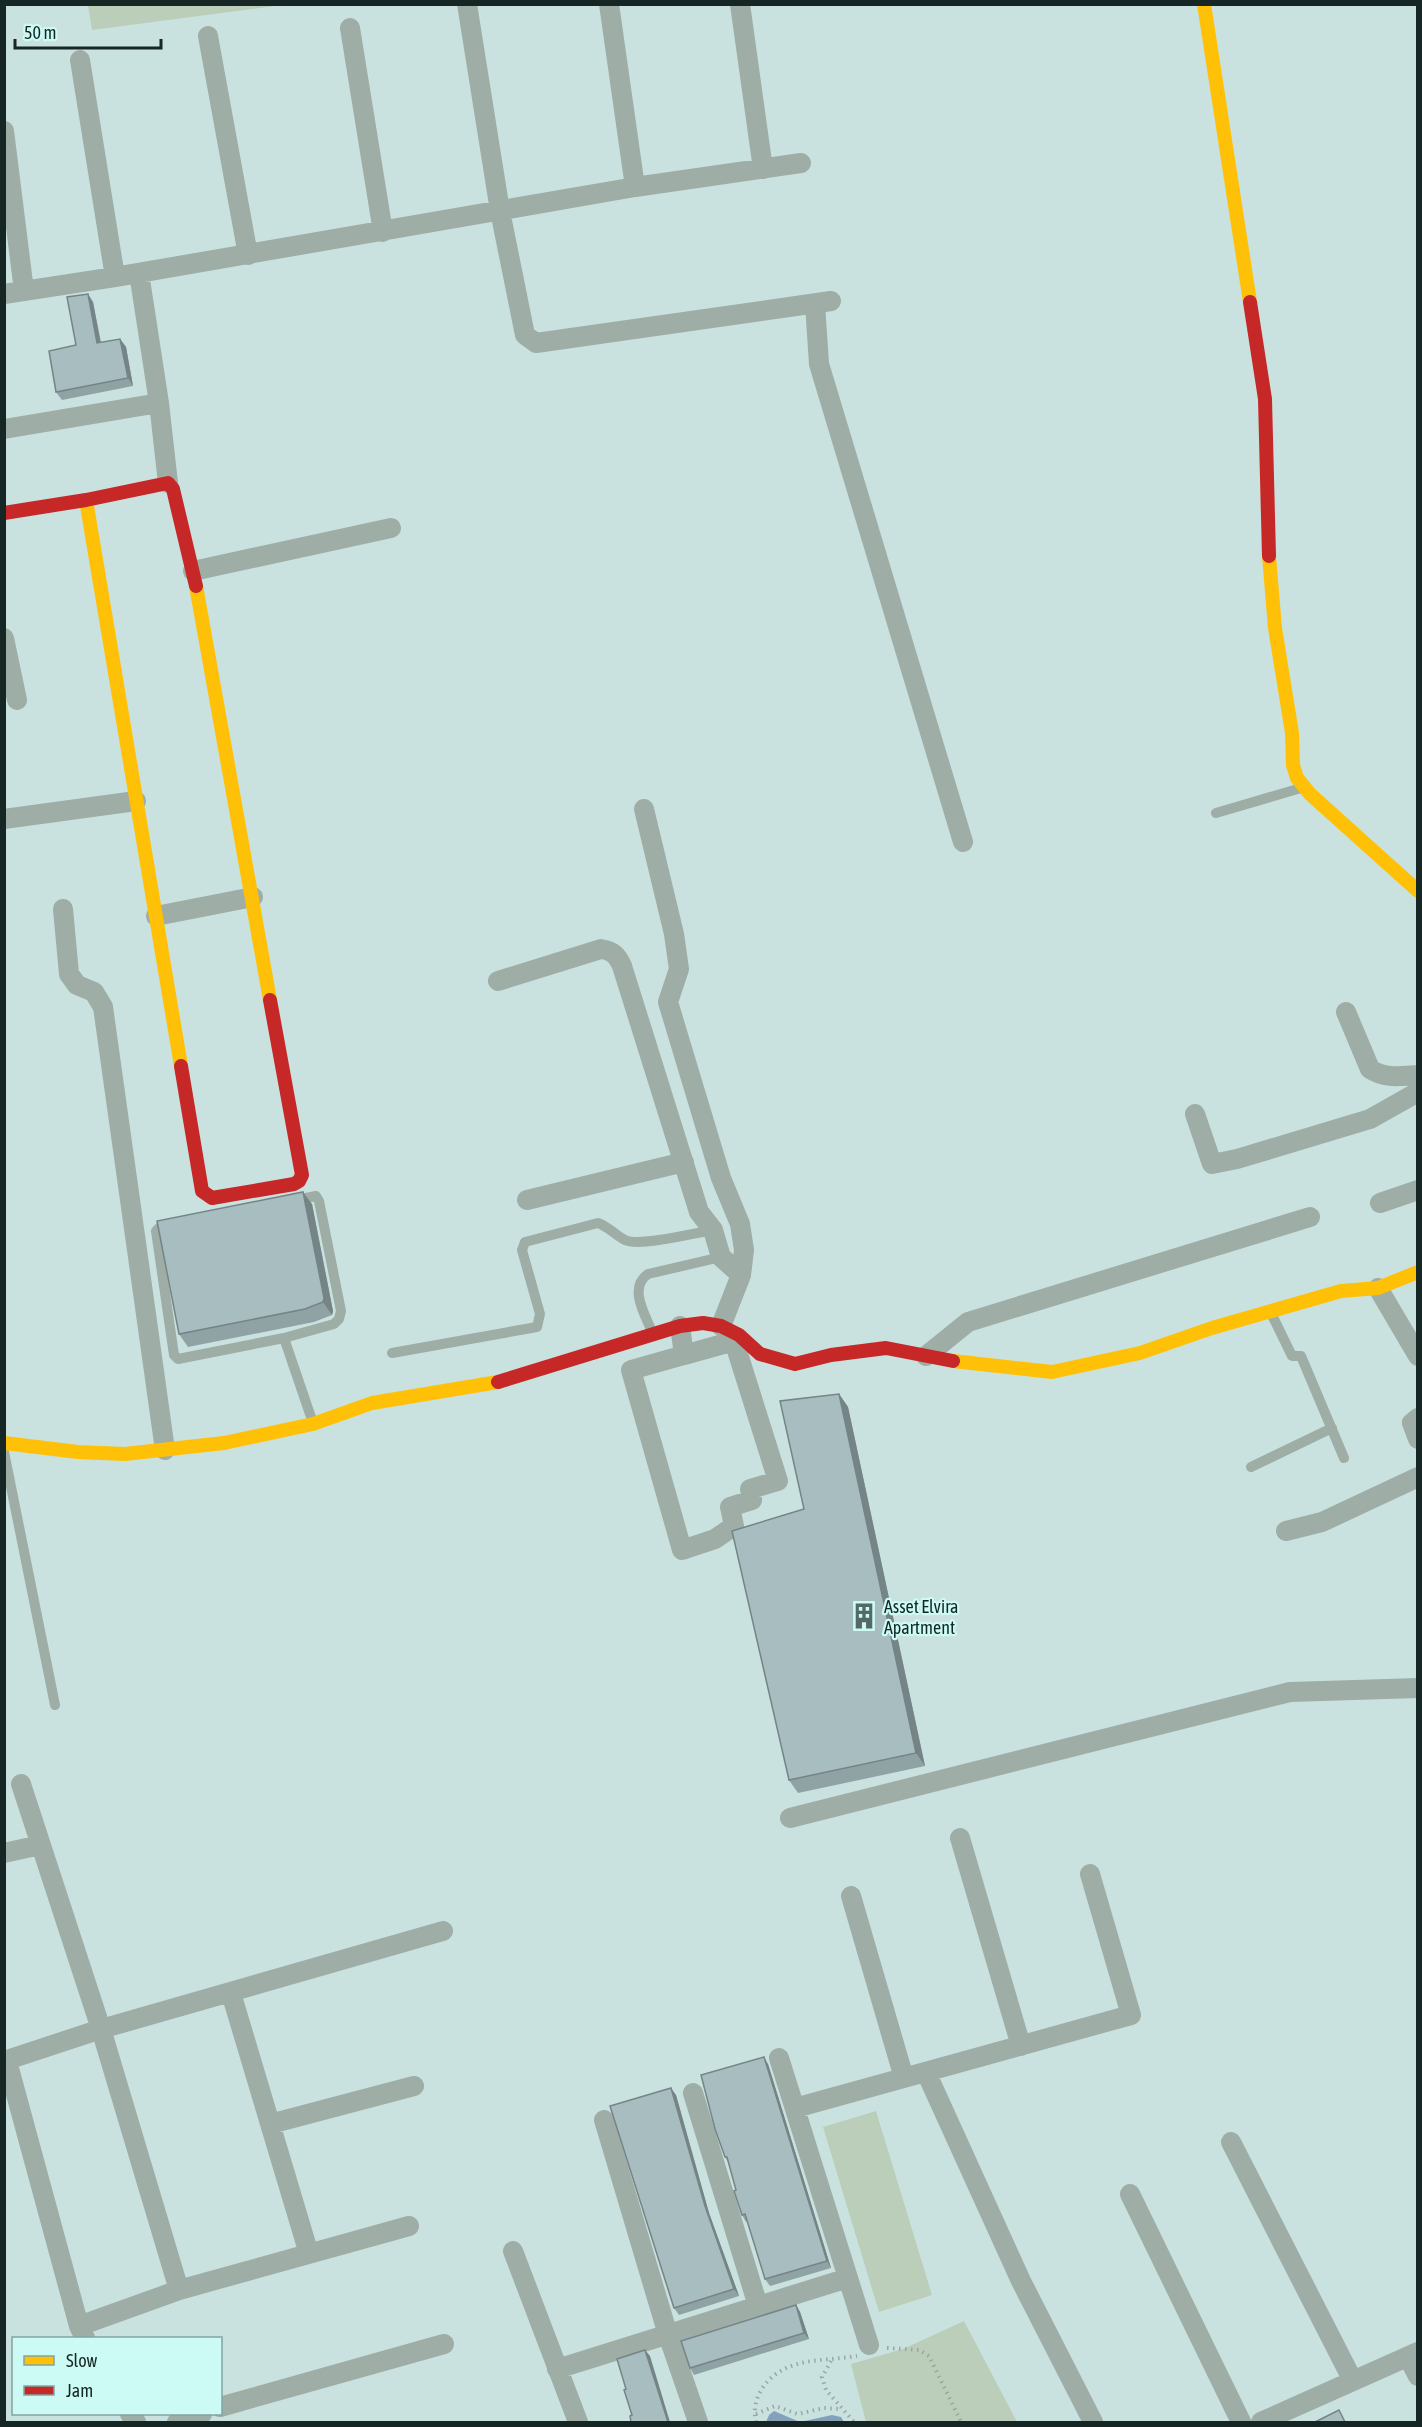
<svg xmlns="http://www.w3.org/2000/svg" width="1422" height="2427" font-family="'Asap Condensed',sans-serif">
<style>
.green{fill:#bbceb9}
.water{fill:#83a2b9}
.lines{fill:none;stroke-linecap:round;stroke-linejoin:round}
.path{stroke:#99a7a2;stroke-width:4;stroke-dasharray:1.5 4.5;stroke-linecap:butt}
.lane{stroke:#9eada5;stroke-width:10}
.street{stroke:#9eada5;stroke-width:20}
.slow{stroke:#ffc107;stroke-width:14}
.jam{stroke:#c62828;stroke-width:14}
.wall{fill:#90a3a4}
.shaded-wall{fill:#758486}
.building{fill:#a7bdbf;stroke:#758486;stroke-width:1.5}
.labels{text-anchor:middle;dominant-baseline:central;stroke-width:4.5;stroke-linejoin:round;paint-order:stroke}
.poi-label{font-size:18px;fill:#152624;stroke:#ccfaf4;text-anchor:start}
</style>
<rect width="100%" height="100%" fill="#cae2df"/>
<path class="green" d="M88 5V4L283 5 92 30Z
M876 2111 932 2295 879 2312 823 2127Z
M964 2321 1017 2422H866L851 2364 903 2349Z"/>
<path class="water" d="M774 2411 800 2422 832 2415 841 2417 844 2422H766L769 2415Z"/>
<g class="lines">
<path class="path" d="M887 2348 919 2350 929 2356 961 2422
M831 2361 822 2377 826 2390 854 2422
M756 2414 775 2406 798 2414 824 2408 840 2409
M756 2422C753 2410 756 2397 763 2387 786 2356 822 2362 857 2356"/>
<path class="lane" d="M1216 813 1301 788
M316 1196 319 1201 341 1311 339 1319 334 1324 284 1338 178 1359 174 1355 156 1231 160 1227Z
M1271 1313 1292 1356H1301L1344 1458
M652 1332C645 1314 628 1288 648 1274L721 1257
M284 1338 313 1423
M392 1353 537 1327 540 1314 522 1250 525 1242 598 1223C609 1227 615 1235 625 1240 640 1247 694 1233 713 1230
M4 1452 55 1705
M1251 1467 1332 1428"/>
<path class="street" d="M467 4 500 211 525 335 536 343 831 301
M609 4 635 187
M740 4 763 169
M350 28 383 232
M208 36 248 255
M80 60 115 277
M4 131 24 291
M139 273 159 403 168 483
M4 294 115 277 635 187 801 163
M815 304 819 364 963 842
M4 429 159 403
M193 571 391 528
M4 638 17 700
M644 809 674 934 679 969 668 1002 721 1178 740 1224 744 1250 741 1275 721 1326
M4 819 136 801
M63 909 69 974 77 985 94 992 103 1007 165 1450
M156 916 253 897
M498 981 601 949C613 951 617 955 622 966L699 1212 713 1230 721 1257 741 1275
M1346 1012 1370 1069C1385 1079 1401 1076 1418 1075
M1195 1114 1212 1164 1237 1159 1370 1119 1418 1092
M527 1200 684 1162
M1380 1203 1418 1190
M1378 1288 1418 1356
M680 1326 684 1355 631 1370 682 1550 715 1539 734 1526 730 1507 752 1500 750 1489 778 1481 734 1341 684 1355
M926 1356 968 1322 1310 1217
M1418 1418 1412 1423 1418 1439
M1286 1531 1322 1522 1418 1477
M21 1784 101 2029 179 2290
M790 1818 1290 1692 1418 1688
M960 1838 1021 2046
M4 1853 40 1845
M851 1896 904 2078
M231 1993 309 2254
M779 2058 869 2345
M4 2061 101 2029 443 1931
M7 2061 79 2326 85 2338
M926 2072 1021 2281 1093 2422
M693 2093 758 2306
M795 2108 1131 2015 1090 1874
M604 2120 668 2335 698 2422
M270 2124 414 2086
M1231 2142 1353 2381
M1130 2194 1241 2422
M513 2251 578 2422
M79 2326 179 2290 409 2226
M1408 2357 1418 2376
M557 2369 848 2278
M220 2407 444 2344
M130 2414 136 2422
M177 2422 202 2414
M1261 2422 1418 2352"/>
<path class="slow" d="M1204 4 1250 302
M86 500 181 1066
M1269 556 1275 628 1292 733 1293 765 1297 778 1310 794 1418 891
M196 586 270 1000
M953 1361 1052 1372 1140 1353 1212 1328 1341 1291 1378 1288 1418 1272
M4 1443 78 1452 125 1454 224 1443 313 1424 372 1403 498 1382"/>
<path class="jam" d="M1250 302 1265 399 1269 556
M4 513 86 500 168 483 173 489 196 586
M181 1066 202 1191 212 1198 294 1184 299 1181 302 1175 270 1000
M498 1382 680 1326 703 1323 721 1326 739 1335 760 1354 795 1364 831 1355 886 1348 953 1361"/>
</g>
<path class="wall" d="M93 302 101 342 120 339 126 347 133 386 62 400 56 392Z
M312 1204 333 1311 332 1315 314 1322 188 1347 179 1334Z
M839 1394 848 1407 925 1766 798 1793 789 1780 804 1509Z
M768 2064 831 2268 770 2286 765 2279 747 2221 746 2222 742 2215 736 2190 728 2162 725 2157Z
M676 2095 709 2213 739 2296 679 2315 674 2308Z
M796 2305 800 2312 809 2339 694 2375 690 2368Z"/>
<path class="shaded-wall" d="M88 294 93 302 102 351 97 343Z
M120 339 126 347 133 386 128 378Z
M303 1192 312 1204 333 1311 332 1315 323 1302Z
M839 1394 848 1407 925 1766 916 1753Z
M764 2057 768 2064 831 2268 827 2261Z
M671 2088 676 2095 709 2213 739 2296 734 2289 705 2206Z
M796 2305 800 2312 809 2339 804 2333Z
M645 2350 650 2356 670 2422H668Z"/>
<path class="building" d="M88 294 97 343 120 339 128 378 56 392 49 351 76 345 67 297Z
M303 1192 324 1298 323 1302 305 1309 179 1334 157 1221Z
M839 1394 916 1753 789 1780 732 1531 804 1509 780 1401Z
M764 2057 827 2261 765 2279 745 2214 742 2215 734 2191 736 2190 727 2157H725L715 2129 701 2075Z
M671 2088 705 2206 734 2289 674 2308 610 2106Z
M796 2305 804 2333 690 2368 681 2341Z
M645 2350 668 2422H631L630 2416 632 2415 624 2390 626 2389 617 2359Z
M1339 2410 1345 2422H1315Z"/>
<defs>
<g id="building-bare" transform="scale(2.07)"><path d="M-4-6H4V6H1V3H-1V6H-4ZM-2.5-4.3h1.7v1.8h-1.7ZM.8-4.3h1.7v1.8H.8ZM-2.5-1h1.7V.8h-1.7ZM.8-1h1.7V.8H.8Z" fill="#546865" stroke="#ccfaf4" stroke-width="2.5" paint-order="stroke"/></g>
</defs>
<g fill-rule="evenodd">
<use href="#building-bare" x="864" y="1616"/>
</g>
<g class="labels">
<g class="poi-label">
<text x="884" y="1606">Asset Elvira<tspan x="884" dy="21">Apartment</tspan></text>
</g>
</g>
<rect width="1422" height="2427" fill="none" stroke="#152624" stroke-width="12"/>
<rect x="12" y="2337" width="210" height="78" fill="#ccfaf4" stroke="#83a5a1" stroke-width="1.5"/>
<rect x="24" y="2356" width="30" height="9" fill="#ffc107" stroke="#83a5a1" stroke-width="1.5"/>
<text x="66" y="2367" font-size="18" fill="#152624">Slow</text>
<rect x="24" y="2386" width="30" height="9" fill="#c62828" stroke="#83a5a1" stroke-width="1.5"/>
<text x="66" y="2397" font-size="18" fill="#152624">Jam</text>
<path d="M15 39v9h146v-9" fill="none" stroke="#152624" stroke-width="3"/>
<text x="24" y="39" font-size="18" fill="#152624" stroke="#ccfaf4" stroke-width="4.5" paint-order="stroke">50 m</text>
</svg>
